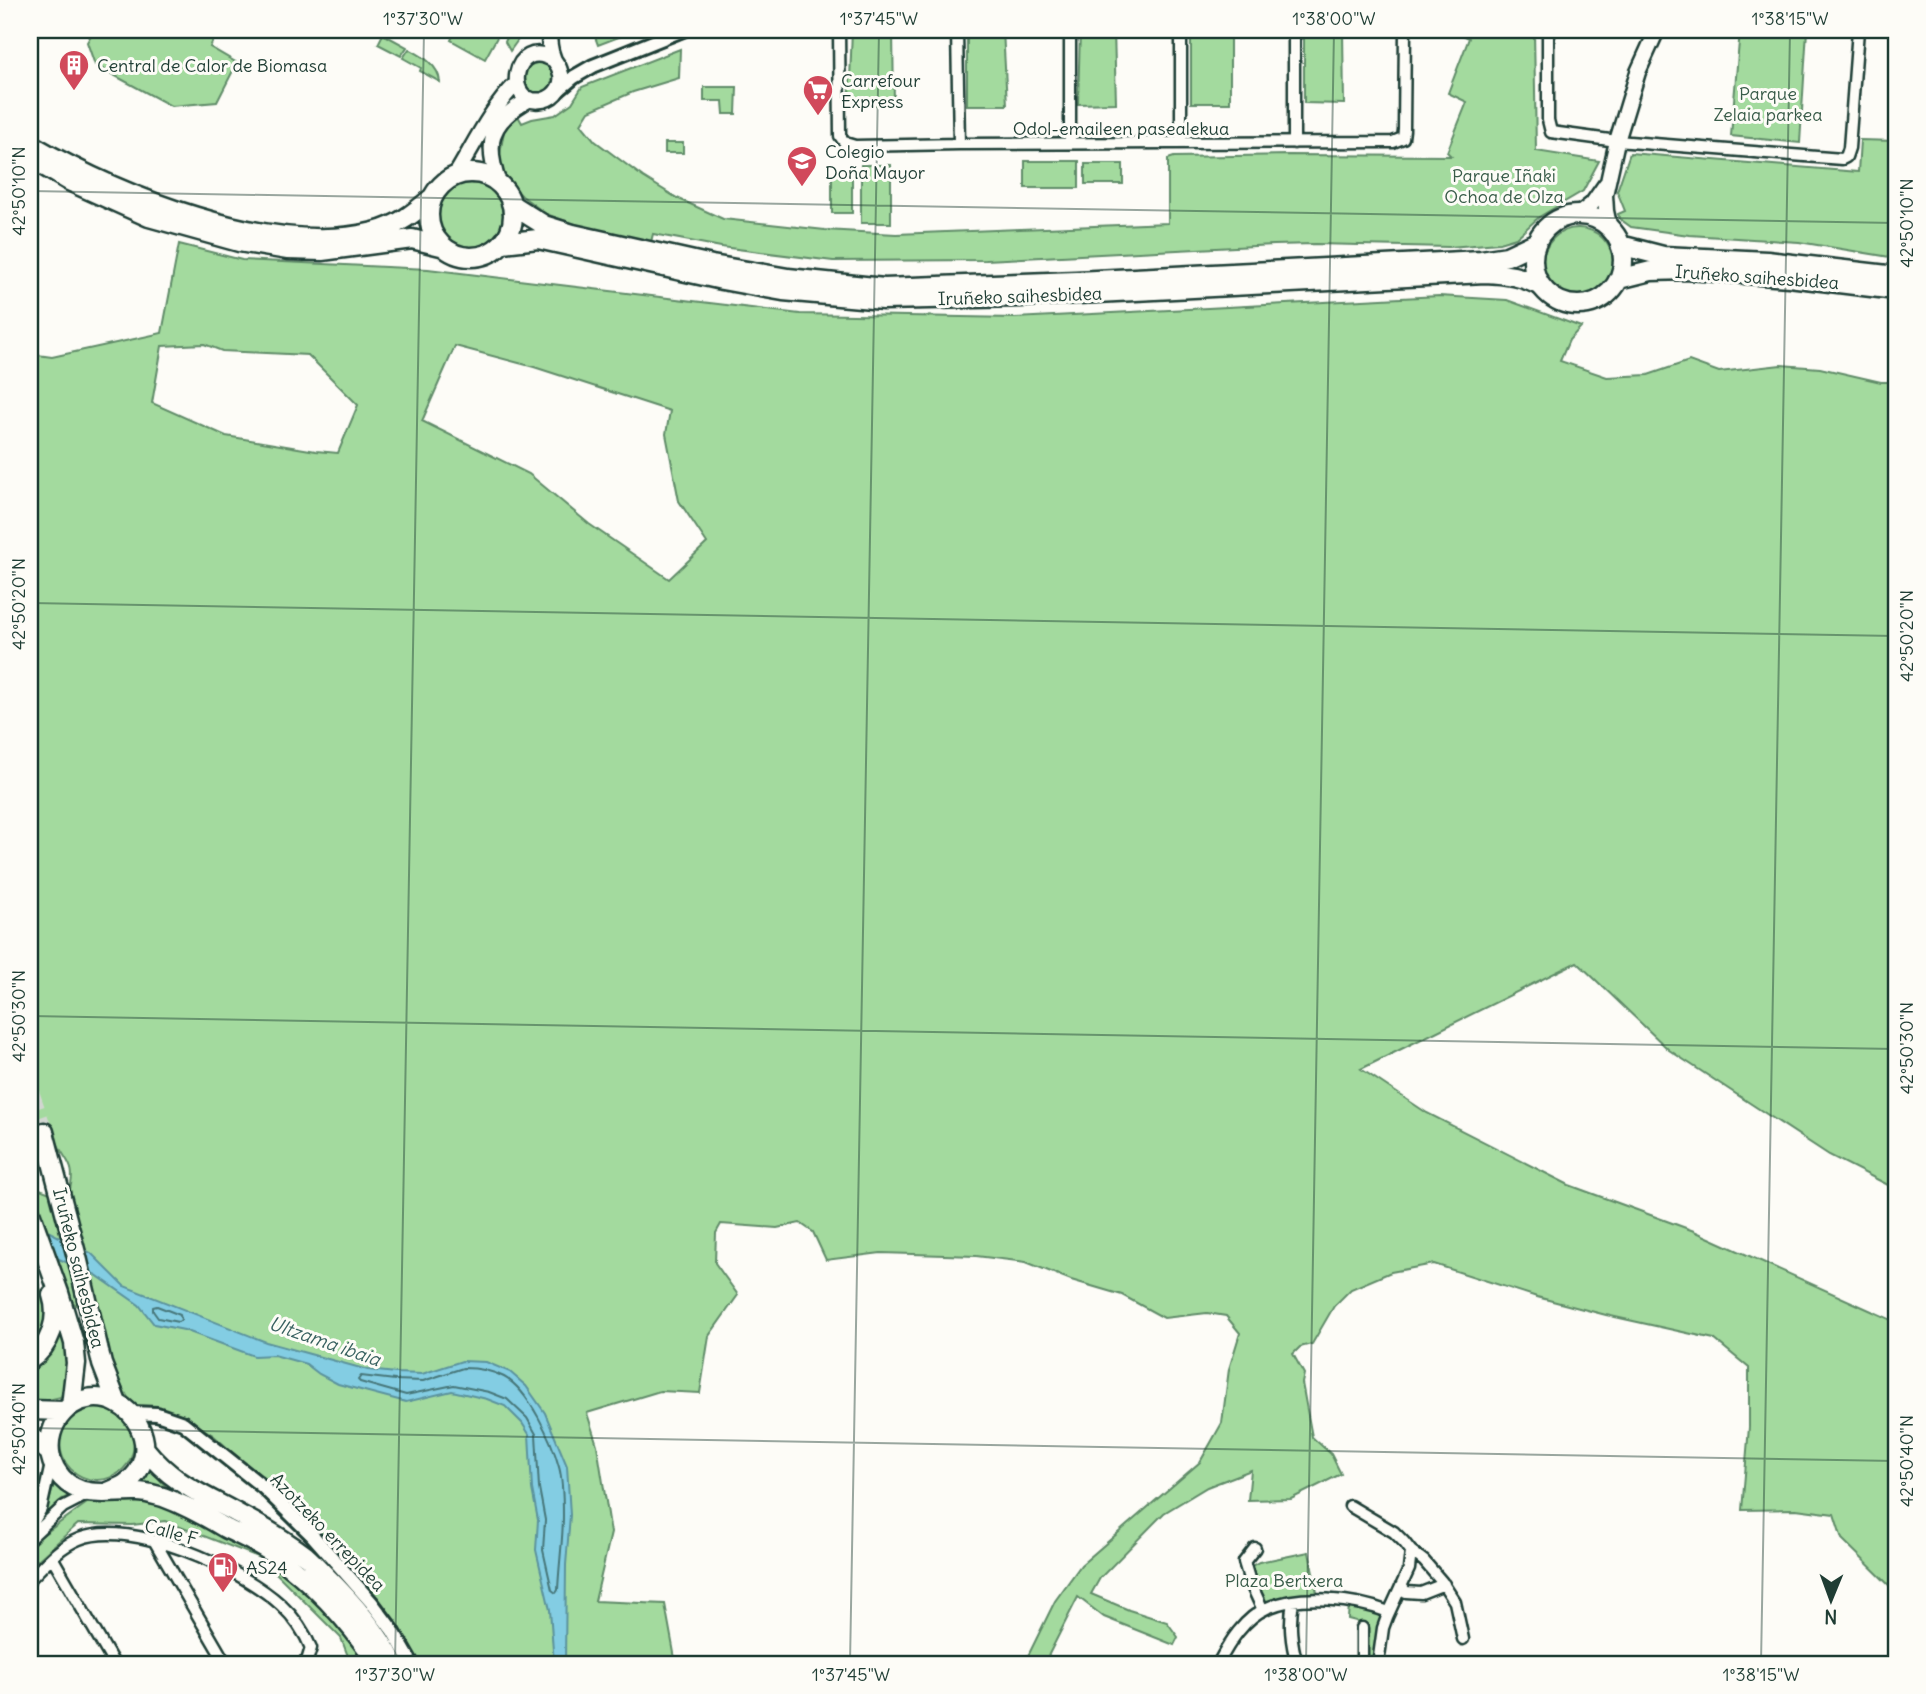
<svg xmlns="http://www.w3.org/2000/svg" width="1926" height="1694" font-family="Delius,sans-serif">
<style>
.green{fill:#a3da9e;stroke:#618c69;stroke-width:2;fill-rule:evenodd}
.water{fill:#83cde3;stroke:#5b939d;stroke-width:2}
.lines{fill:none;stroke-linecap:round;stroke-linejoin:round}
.shore{stroke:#47777a;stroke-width:2}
.trunk-tunnel{stroke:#d1d6d0;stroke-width:18;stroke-dasharray:18 9;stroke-linecap:butt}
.minor-casing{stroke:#1f3d34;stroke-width:15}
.tertiary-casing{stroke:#1f3d34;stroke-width:18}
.secondary-casing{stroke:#1f3d34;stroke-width:19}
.trunk-casing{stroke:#1f3d34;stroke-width:23}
.minor{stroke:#fdfcf7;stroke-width:10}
.tertiary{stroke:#fdfcf7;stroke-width:12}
.secondary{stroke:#fdfcf7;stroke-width:14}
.trunk{stroke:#fdfcf7;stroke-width:18}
.ticks{fill:none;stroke:#1f3d34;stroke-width:2;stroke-opacity:0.45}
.labels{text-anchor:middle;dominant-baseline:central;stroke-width:6;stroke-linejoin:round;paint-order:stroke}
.poi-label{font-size:18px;fill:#1f3d34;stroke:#fdfcf7;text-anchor:start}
.park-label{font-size:18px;fill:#395c49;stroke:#fdfcf7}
.street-label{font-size:18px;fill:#1f3d34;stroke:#fdfcf7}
.water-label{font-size:19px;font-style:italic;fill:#386160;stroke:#fdfcf7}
.neatline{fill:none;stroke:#1f3d34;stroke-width:2.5}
.ticks-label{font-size:18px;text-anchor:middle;fill:#1f3d34}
</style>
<rect width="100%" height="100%" fill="#fdfcf7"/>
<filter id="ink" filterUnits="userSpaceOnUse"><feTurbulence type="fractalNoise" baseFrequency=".0143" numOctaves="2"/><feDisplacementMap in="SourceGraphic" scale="14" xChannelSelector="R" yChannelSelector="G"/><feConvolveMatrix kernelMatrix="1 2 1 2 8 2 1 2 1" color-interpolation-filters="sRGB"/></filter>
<g filter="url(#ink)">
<path class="green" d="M94 30H218L210 47 237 63 217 102 171 106 95 65 87 42Z
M456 30H501L485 59 451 40Z
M510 30H525L510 51 505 42Z
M606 30H637L598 45 594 34Z
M852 30H893L894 105H849Z
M967 30H1003L1007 105H967Z
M1080 30H1114L1116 103 1078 104Z
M1191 30H1230V103H1191Z
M1304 30H1343L1344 104 1304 103Z
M1453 30H1534L1536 151 1599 161 1583 191 1539 217 1516 238 1499 243 1449 247 1315 244 1274 245 986 260 833 261 721 247 653 234 651 242 574 224 546 214 522 196 502 175 500 154 504 131 517 114 522 123 532 119 555 115 572 103 582 87 680 49 679 78 633 92 589 111 581 124 595 141 643 177 677 198 723 219 825 230 896 234 1168 223V159L1174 157 1288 155 1451 156 1447 152 1467 102 1448 93 1469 38Z
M1740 30H1807L1800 143 1731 136Z
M383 34 407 47 401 56 378 44Z
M409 49C422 56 439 65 440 82L420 71 421 68 403 58Z
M524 78a15 15 0 1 1 30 0a15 15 0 1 1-30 0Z
M704 87H737L736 114H724L723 101H704Z
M1860 140 1896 141V258L1799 242 1689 235 1631 227 1620 219 1618 214 1625 211 1617 191 1630 153 1858 172Z
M665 143H683V153H665Z
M1025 161H1079V188H1025Z
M1085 164H1123V184H1085Z
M861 165H891V223H861Z
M832 175H852V213H832Z
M438 215a33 33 0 1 1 66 0a33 33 0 1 1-66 0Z
M1543 263a35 35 0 1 1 70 0a35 35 0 1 1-70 0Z
M179 244 242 260 428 269 800 314 1015 318 1439 296 1507 300 1581 327 1569 340 1560 361 1607 377 1648 375 1689 361 1719 372 1781 365 1820 368 1881 382H1896V1189L1829 1155 1669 1050 1577 962 1361 1069 1427 1113 1569 1185 1694 1231 1896 1322V1592L1842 1539 1834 1514 1796 1509 1742 1510 1749 1427V1368L1714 1339 1606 1315 1537 1297 1434 1264 1391 1272 1351 1289 1334 1306 1312 1344 1300 1347 1293 1354 1304 1374 1302 1383 1312 1437 1331 1454 1341 1474 1291 1499 1248 1500 1251 1470 1207 1487 1164 1513 1100 1578 1091 1594 1129 1610 1167 1622 1178 1637 1174 1645 1104 1617 1078 1597 1044 1664H1024L1055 1601 1081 1565 1200 1462 1222 1423 1229 1369 1240 1333 1226 1316 1207 1313 1164 1318 1122 1295 1071 1280 1026 1262 976 1256 881 1253 826 1260 813 1232 800 1223 777 1228 721 1224 716 1233 715 1263 738 1295 709 1336 700 1393 660 1391 587 1413 597 1445 611 1533 595 1601 665 1604 676 1664H409L393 1631 314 1537 259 1476 213 1435 183 1416 134 1407C119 1384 106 1359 103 1331L30 1261V1197H32L30 1185 50 1193H69C78 1161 64 1164 55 1137L44 1132 38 1136V1145L30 1144V354L52 357 162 333ZM204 344 222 351 308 355 358 405 338 453 316 451 226 436 152 403 162 346ZM455 346 534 367 670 411 666 434 679 501 707 543 669 579 589 524 529 474 422 421Z
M30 1268 33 1271C45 1299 57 1325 30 1349Z
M59 1316C67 1347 72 1366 61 1397L30 1404V1367Z
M60 1443a37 37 0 1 1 74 0a37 37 0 1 1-74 0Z
M30 1454C41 1473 42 1497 30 1515Z
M150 1468 166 1487 176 1495 139 1484Z
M54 1484 61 1490 71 1495 62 1499 45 1515Z
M113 1500 161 1501 265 1556 327 1603 369 1664H351L341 1638 261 1558 165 1521 132 1525 78 1524 30 1567V1547L40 1537 87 1503Z
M1309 1552 1318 1598 1266 1608 1250 1567 1259 1562Z
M1349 1603 1389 1612 1378 1664 1362 1660V1628L1356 1621 1348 1619Z"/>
<path class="water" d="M30 1222 91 1253 124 1286 266 1342 368 1370 396 1373 422 1374 462 1361 486 1362 510 1372 526 1386 545 1413 567 1466 570 1515 566 1565 565 1664H554L550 1610 536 1550 538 1520 532 1489 529 1434 522 1423 505 1406 487 1399 452 1391 406 1402 338 1384 319 1374 306 1364 274 1355 254 1356 184 1330 154 1324 139 1305 96 1275 52 1256 30 1241Z"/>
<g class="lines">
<path class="shore" d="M153 1307 157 1306 180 1315 181 1320 178 1322 158 1318 153 1311Z
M463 1368C478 1368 491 1370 504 1377 529 1390 552 1441 559 1467 563 1481 563 1500 563 1515 563 1540 559 1565 558 1590L556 1593 552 1590 543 1550 545 1520 539 1488 536 1434 527 1418 507 1399 489 1392 454 1385 406 1395 360 1382 358 1380 361 1376 395 1380 423 1381Z"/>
<path class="trunk-tunnel" d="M30 1092 44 1132"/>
<g class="minor-casing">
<path id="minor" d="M839 30 840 136 845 143 855 146 959 144 1393 142 1403 138 1404 130 1405 30
M957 30 959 144
M1070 30V143
M1294 30V143
M1548 30V120L1551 132 1617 141 1842 159 1846 157 1849 148 1858 30
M30 32 34 30
M1181 143V30
M1350 1506 1394 1532 1404 1542 1411 1551 1424 1561 1442 1582 1455 1602 1463 1639
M30 1528 41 1509 51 1464
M30 1538 63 1507 90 1493
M155 1542 226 1664
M1255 1548 1244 1562 1250 1582 1263 1610
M52 1557 114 1664
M30 1579C45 1564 59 1547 79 1539 132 1518 241 1568 281 1605 295 1618 304 1631 311 1648L307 1661 301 1664
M1401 1586 1406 1592 1421 1593 1444 1584
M1293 1601C1289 1624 1291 1642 1297 1664
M1362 1628V1660L1370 1664
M1218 1664C1229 1643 1244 1618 1267 1608 1301 1593 1355 1599 1389 1612
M1378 1664 1383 1628 1387 1617 1409 1569 1411 1551"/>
</g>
<g class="tertiary-casing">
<path id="tertiary" d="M555 93 574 77 593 66 683 30
M131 1413 157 1414 183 1423 263 1487 312 1535 372 1603 393 1631 412 1664"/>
</g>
<g class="secondary-casing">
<path id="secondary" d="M549 30C549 39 549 48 553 57 554 62 559 65 560 71 565 83 556 97 543 100 502 108 512 34 554 60
M455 176C474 145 490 110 516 84
M499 184C484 142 490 121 530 99
M1578 215 1592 204 1606 184
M1610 229 1606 211 1605 195 1617 141 1638 72 1657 30"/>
</g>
<g class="trunk-casing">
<path id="trunk" d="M30 144C118 195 271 258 374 232 398 226 414 213 433 197
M30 158 69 181 149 217 239 242 288 250 322 251 412 239 441 246
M429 215a42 42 0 1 1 84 0a42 42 0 1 1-84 0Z
M512 205 544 225 573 234 712 265 788 278 884 288 1076 281 1481 260 1507 256 1537 242
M1533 260a45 45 0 1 1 90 0a45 45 0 1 1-90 0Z
M503 243 538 239 722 280 783 291 883 300 1020 297 1485 273C1507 274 1521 276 1541 286
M1620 245 1663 256 1767 261 1896 276
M1619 279 1651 271 1688 270 1789 277 1896 290
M44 1132 78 1261 102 1364 117 1403
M30 1212 59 1293 74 1343 76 1363 71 1406
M30 1360C50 1346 60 1319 52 1295
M30 1410 64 1411
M30 1436 49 1452
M145 1449C174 1485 203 1494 242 1516 261 1526 289 1543 306 1556 313 1562 319 1569 325 1575 352 1602 377 1630 394 1664
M105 1493C112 1490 119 1488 125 1484 168 1455 133 1386 83 1400 51 1410 38 1452 62 1478 82 1500 111 1491 137 1492 146 1492 155 1495 163 1497 185 1505 205 1516 225 1528 241 1536 258 1543 272 1553 315 1583 349 1621 378 1664"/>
</g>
<use href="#minor" class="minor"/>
<use href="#tertiary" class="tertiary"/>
<use href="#secondary" class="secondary"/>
<use href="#trunk" class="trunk"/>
</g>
</g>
<path class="ticks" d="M30 191 1896 223M30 603 1896 636M30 1016 1896 1049M30 1428 1896 1461M395 1664 424 30M850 1664 879 30M1306 1664 1334 30M1761 1664 1790 30"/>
<defs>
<g id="building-pin" transform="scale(1.575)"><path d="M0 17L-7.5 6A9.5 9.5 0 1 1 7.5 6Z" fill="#d1495b" stroke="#fdfcf7"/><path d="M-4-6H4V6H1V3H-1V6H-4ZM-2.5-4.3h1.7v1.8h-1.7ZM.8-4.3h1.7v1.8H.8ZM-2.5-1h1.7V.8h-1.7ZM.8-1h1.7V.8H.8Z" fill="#fff"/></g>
<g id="supermarket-pin" transform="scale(1.575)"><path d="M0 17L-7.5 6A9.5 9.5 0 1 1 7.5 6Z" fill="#d1495b" stroke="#fdfcf7"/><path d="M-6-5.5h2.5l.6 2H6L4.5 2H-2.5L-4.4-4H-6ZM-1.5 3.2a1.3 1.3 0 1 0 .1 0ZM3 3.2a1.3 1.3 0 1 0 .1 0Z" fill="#fff"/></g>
<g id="school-pin" transform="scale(1.575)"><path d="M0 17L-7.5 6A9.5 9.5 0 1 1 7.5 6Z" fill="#d1495b" stroke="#fdfcf7"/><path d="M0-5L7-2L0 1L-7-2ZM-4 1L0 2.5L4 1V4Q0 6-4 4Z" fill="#fff"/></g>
<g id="fuel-pin" transform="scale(1.575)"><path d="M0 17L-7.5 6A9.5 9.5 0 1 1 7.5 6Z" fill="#d1495b" stroke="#fdfcf7"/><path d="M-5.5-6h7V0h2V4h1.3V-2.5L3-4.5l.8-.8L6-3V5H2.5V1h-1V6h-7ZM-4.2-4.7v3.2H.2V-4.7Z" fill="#fff"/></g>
</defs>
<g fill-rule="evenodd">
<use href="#building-pin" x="74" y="65"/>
<use href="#supermarket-pin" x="818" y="90"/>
<use href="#school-pin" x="802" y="161"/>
<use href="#fuel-pin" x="223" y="1567"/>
</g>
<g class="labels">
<g class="poi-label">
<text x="97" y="65">Central de Calor de Biomasa</text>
<text x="841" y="80">Carrefour<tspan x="841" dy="21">Express</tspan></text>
<text x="825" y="151">Colegio<tspan x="825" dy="21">Doña Mayor</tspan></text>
<text x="246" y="1567">AS24</text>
</g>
<g class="park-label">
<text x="1768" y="93">Parque<tspan x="1768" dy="21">Zelaia parkea</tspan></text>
<text x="1504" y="175">Parque Iñaki<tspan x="1504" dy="21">Ochoa de Olza</tspan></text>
<text x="1284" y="1580">Plaza Bertxera</text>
</g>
<g class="street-label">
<text x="1121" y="128">Odol-emaileen pasealekua</text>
<text transform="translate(1757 277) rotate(4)">Iruñeko saihesbidea</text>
<text transform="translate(1020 296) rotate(-2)">Iruñeko saihesbidea</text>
<text transform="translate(79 1268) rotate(76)">Iruñeko saihesbidea</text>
<text transform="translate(171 1532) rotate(16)">Calle F</text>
<text transform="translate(328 1532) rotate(46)">Azotzeko errepidea</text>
</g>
<g class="water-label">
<text transform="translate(325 1341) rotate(19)">Ultzama ibaia</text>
</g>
</g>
<rect width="1926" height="1694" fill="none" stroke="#fdfcf7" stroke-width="77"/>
<g transform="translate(1831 1600) rotate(181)" stroke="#fdfcf7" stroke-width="5" paint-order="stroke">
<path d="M0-5L12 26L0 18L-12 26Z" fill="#1f3d34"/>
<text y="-10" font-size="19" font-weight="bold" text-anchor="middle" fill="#1f3d34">N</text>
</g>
<rect x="38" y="38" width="1850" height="1618" class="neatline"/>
<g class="ticks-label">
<text x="423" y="25">1°37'30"W</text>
<text x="879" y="25">1°37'45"W</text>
<text x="1334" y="25">1°38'00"W</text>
<text x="1790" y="25">1°38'15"W</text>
<text transform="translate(19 191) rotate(-90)" y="6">42°50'10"N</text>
<text transform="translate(1907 223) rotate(-90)" y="6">42°50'10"N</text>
<text transform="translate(19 604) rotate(-90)" y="6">42°50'20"N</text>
<text transform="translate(1907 636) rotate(-90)" y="6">42°50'20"N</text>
<text transform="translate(19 1016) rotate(-90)" y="6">42°50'30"N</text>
<text transform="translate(1907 1048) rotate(-90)" y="6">42°50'30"N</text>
<text transform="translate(19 1429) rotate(-90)" y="6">42°50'40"N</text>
<text transform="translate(1907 1461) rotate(-90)" y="6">42°50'40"N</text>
<text x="395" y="1681">1°37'30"W</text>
<text x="851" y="1681">1°37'45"W</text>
<text x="1306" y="1681">1°38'00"W</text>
<text x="1761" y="1681">1°38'15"W</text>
</g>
</svg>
